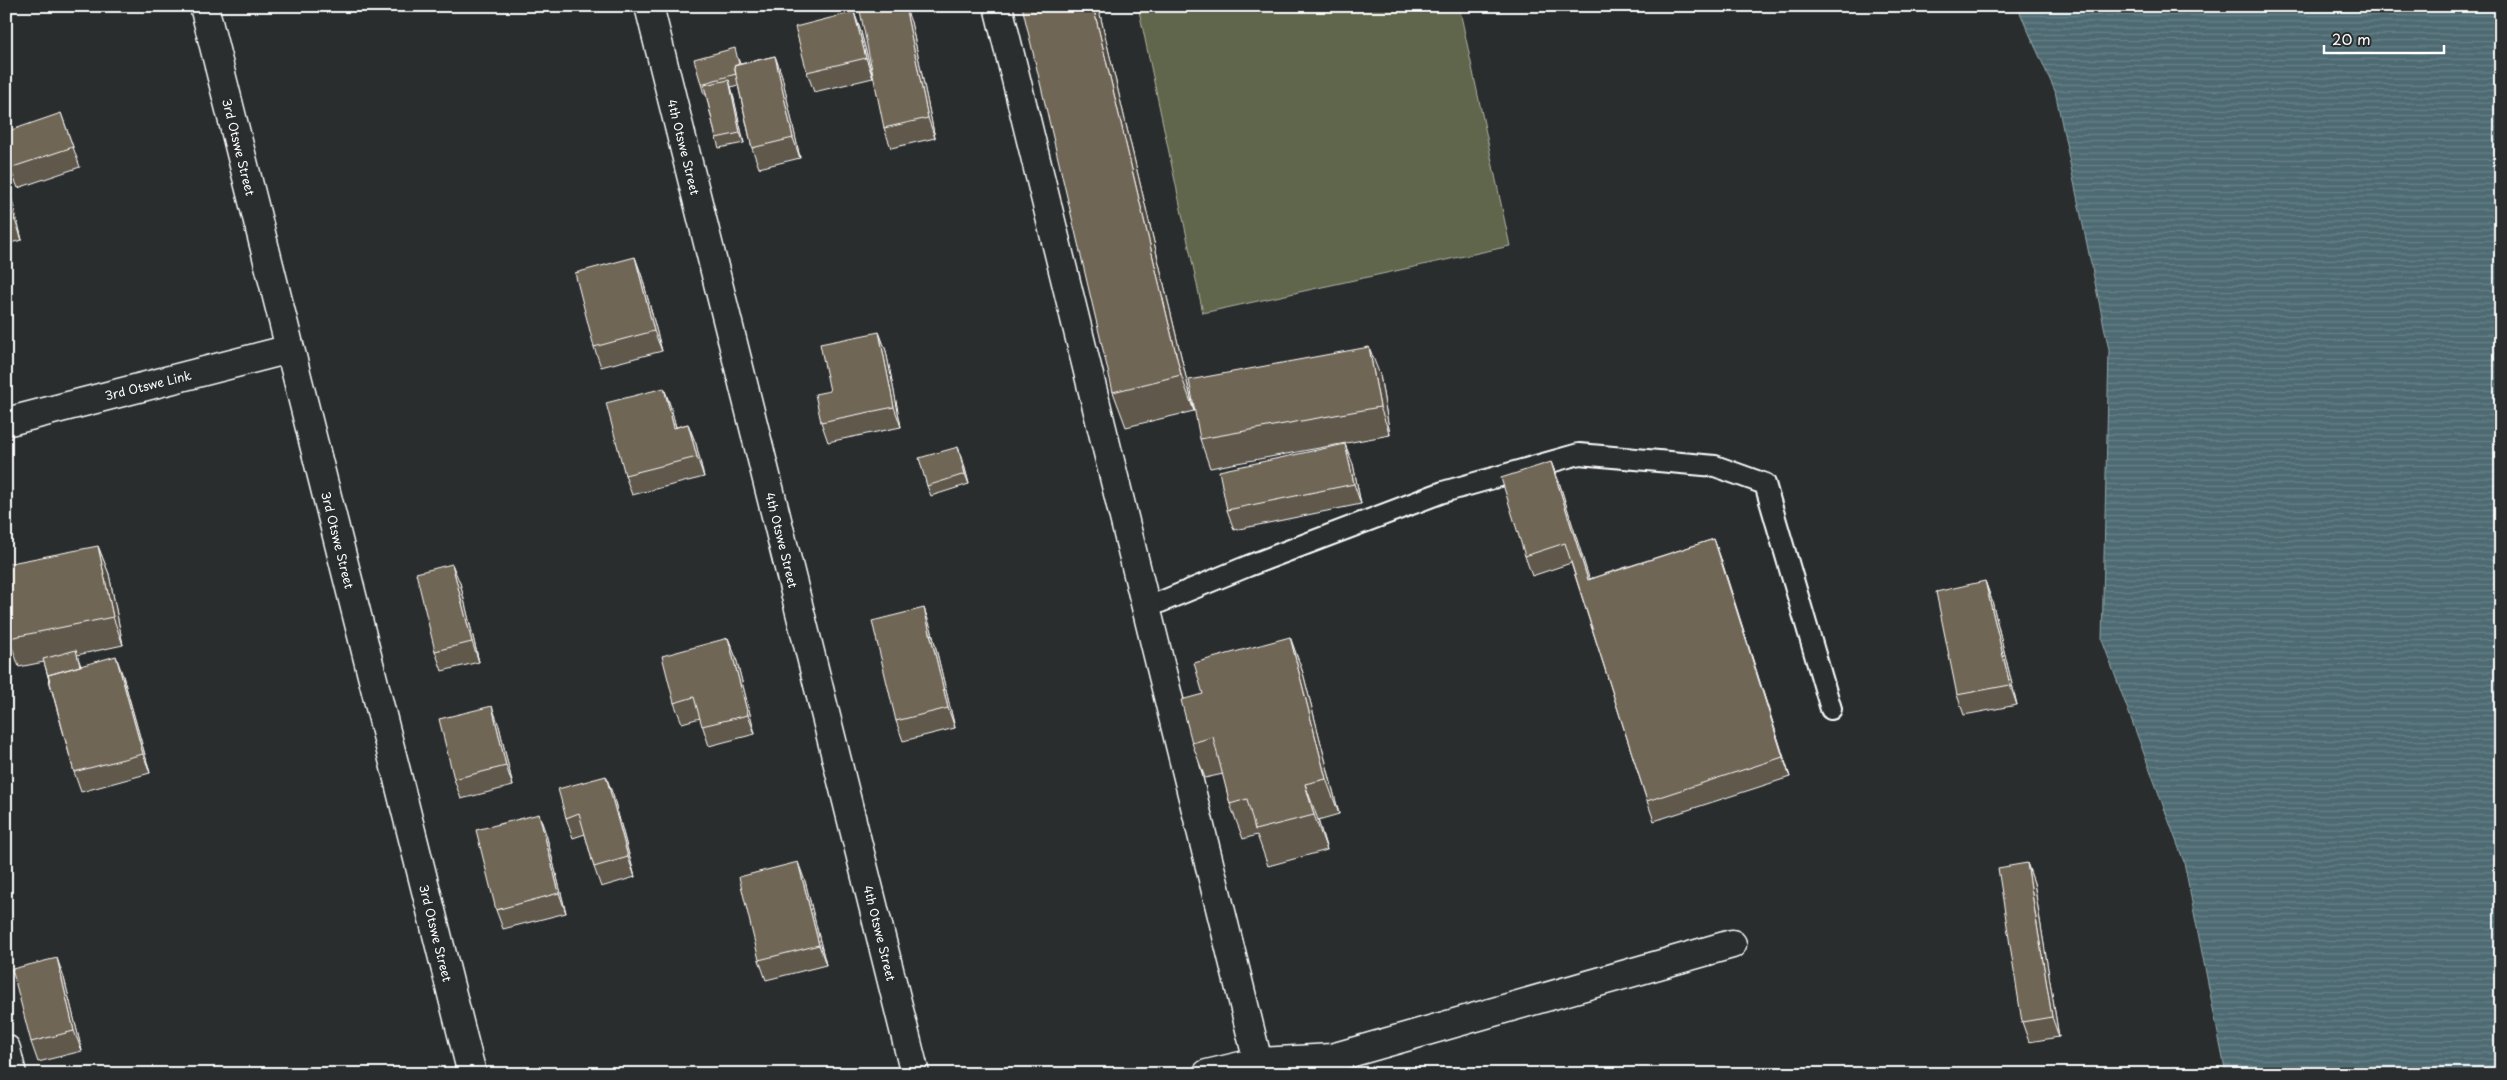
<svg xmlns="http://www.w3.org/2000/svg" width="2507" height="1080" font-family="'Playpen Sans',sans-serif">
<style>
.green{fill:#60664c;stroke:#b0b2a6}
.water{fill:url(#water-rules);stroke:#95a6aa}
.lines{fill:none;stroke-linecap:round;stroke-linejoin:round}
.service-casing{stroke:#fff;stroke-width:24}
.minor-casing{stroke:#fff;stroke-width:31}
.service{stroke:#2a2d2e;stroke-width:20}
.minor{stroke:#2a2d2e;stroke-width:28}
.wall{fill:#5f584b;stroke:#fff}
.shaded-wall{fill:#4e473d;stroke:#fff}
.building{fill:#6f6657;stroke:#fff}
.labels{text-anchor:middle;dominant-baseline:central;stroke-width:5;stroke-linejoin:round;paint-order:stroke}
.street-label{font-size:12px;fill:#fff;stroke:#2a2d2e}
</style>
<defs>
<pattern id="water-rules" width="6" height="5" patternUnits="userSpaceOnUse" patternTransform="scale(1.25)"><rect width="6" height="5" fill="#4e6b72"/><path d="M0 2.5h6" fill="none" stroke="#698187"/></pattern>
</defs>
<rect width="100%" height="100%" fill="#2a2d2e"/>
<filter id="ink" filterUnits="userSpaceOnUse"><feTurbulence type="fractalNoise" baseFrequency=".02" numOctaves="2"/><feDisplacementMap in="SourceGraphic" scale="10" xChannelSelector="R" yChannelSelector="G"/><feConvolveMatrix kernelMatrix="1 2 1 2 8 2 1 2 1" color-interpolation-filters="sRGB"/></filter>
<g filter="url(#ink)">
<path class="green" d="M1138 6H1459L1510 246 1203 313Z"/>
<path class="water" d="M2017 6H2501V1074H2226L2184 862 2102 640 2109 350 2055 91Z"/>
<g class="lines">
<g class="service-casing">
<path id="service" d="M1146 608 1248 566 1443 492 1579 454 1715 466 1765 484 1831 709"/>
</g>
<g class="minor-casing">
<path id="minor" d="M204 6 472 1074
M649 6 915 1074
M998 6 1258 1062 1332 1058 1732 944
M6 422 290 349
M6 1049 12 1074
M1207 1074 1258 1062 1261 1074"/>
</g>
<use href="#service" class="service"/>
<use href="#minor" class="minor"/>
</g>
<path class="wall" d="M1098 6 1194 411 1126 427 1113 392Z
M854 12 861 32 873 78 814 92 807 72Z
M911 22 935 138 891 148 884 128Z
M775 56 782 76 800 158 759 168 752 148 738 85 731 87 744 143 719 148 716 138 706 94H704L701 84 738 58 740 64Z
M61 113 80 167 18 188 10 168Z
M6 182 10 192 22 240 6 244Z
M635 257 642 277 662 351 601 367 594 347Z
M879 332 886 351 901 427 828 442 821 422 830 391Z
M1380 375 1390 435 1210 468 1200 439Z
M664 388 671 408 676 427 688 424 696 444 704 477 632 495 625 475Z
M962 457 969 484 931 496 927 486Z
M1551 462 1559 482 1589 579 1714 539 1721 559 1790 777 1654 821 1647 801 1571 563 1532 576 1525 556Z
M1353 464 1361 504 1234 530 1227 510Z
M98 546 109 574 123 645 77 655 81 666 123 676 150 773 81 792 74 772 44 662 19 667 9 638Z
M1985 581 1992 601 2017 705 1964 715 1957 695Z
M460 583 479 662 442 671 435 651Z
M931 628 955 728 903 741 896 721Z
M1290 637 1303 673 1339 814 1318 820 1327 850 1268 866 1257 835 1243 839 1230 804 1223 774 1205 778 1192 743 1203 694Z
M728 638 736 658 755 734 709 746 700 718 682 723 674 703Z
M499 726 513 786 461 799 454 779Z
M613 795 635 877 601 887 594 867 585 834 573 838 566 818Z
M546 834 566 913 503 929 496 910Z
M2027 863 2034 883 2059 1037 2029 1042 2022 1022Z
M805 881 826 965 766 980 759 960Z
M64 978 82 1051 38 1062 31 1042Z"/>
<path class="shaded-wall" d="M905 6 911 22 935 138 928 118Z
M1093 6H1098L1194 411 1181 375Z
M854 12 861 32 873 78 866 58Z
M775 56 782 76 800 158 793 138Z
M729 80 732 90 744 143 740 133Z
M6 182 10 192 22 240 15 220 6 186Z
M635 257 642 277 662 351 654 331Z
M879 332 886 351 901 427 894 407Z
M1369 347 1380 375 1390 435 1380 407Z
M664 388 671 408 681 448 674 428Z
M688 424 696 444 704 477 697 457Z
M1345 444 1353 464 1361 504 1354 484Z
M958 447 962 457 969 484 965 474Z
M1551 462 1559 482 1596 600 1588 580Z
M1714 539 1721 559 1790 777 1783 757Z
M98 546 109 574 123 645 113 617Z
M452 564 460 583 479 662 472 642Z
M1985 581 1992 601 2017 705 2010 685Z
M924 608 931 628 955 728 948 708Z
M1290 637 1303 673 1339 814 1326 779Z
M728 638 736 658 755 734 748 715Z
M116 656 123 676 150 773 143 754Z
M492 706 499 726 513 786 506 766Z
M606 776 613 795 635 877 628 857Z
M1305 784 1318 820 1327 850 1314 815Z
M539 814 546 834 566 913 559 893Z
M798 862 805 881 826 965 819 945Z
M2027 863 2034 883 2059 1037 2052 1017Z
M57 958 64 978 82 1051 74 1031Z"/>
<path class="building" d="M883 6H905L928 118 884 128 860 11Z
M1022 6H1093L1181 375 1113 392Z
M854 12 866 58 807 72 795 27Z
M735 48 739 64 734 66 736 74 701 84 694 59Z
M775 56 793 138 752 148 734 66Z
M729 80 740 133 716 138 704 85Z
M61 113 73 147 10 168 6 155V132Z
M6 186 15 220 6 222Z
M635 257 654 331 594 347 575 273Z
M879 332 894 407 821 422 815 394 830 391 820 344Z
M1369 347 1380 407 1200 439 1189 380Z
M664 388 674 428 688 424 697 457 625 475 606 403Z
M1345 444 1354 484 1227 510 1219 471Z
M958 447 965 474 927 486 919 458Z
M1551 462 1588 580 1714 539 1783 757 1647 801 1565 543 1525 556 1501 478Z
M98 546 113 617 9 638 6 627V564Z
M452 564 472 642 435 651 416 573Z
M1985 581 2010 685 1957 695 1936 592Z
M924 608 948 708 896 721 872 621Z
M1290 637 1326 779 1305 784 1314 815 1255 830 1247 799 1230 804 1213 737 1192 743 1181 700 1203 694 1194 663Z
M728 638 748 715 702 726 694 697 674 703 662 656Z
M76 650 80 666 48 675 50 682 43 659Z
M116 656 143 754 74 772 48 675Z
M492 706 506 766 454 779 439 719Z
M606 776 628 857 594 867 579 813 566 818 558 789Z
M539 814 559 893 496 910 476 830Z
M798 862 819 945 759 960 739 877Z
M2027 863 2052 1017 2022 1022 1998 868Z
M57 958 74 1031 31 1042 12 969Z"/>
</g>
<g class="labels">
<g class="street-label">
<text transform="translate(239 147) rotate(76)">3rd Otswe Street</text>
<text transform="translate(684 147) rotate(76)">4th Otswe Street</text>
<text transform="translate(148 385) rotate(-14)">3rd Otswe Link</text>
<text transform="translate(338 540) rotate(76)">3rd Otswe Street</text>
<text transform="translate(782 540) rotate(76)">4th Otswe Street</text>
<text transform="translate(436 933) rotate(76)">3rd Otswe Street</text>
<text transform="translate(880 933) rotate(76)">4th Otswe Street</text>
</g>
</g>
<rect width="2507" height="1080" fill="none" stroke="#2a2d2e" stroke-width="25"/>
<rect x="12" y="12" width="2482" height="1055" fill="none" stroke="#fff" stroke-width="2" filter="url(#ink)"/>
<path d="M2324 45v8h120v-8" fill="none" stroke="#ffffff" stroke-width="2.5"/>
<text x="2332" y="45" font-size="15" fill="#ffffff" stroke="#2a2d2e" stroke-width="4" paint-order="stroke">20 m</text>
</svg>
